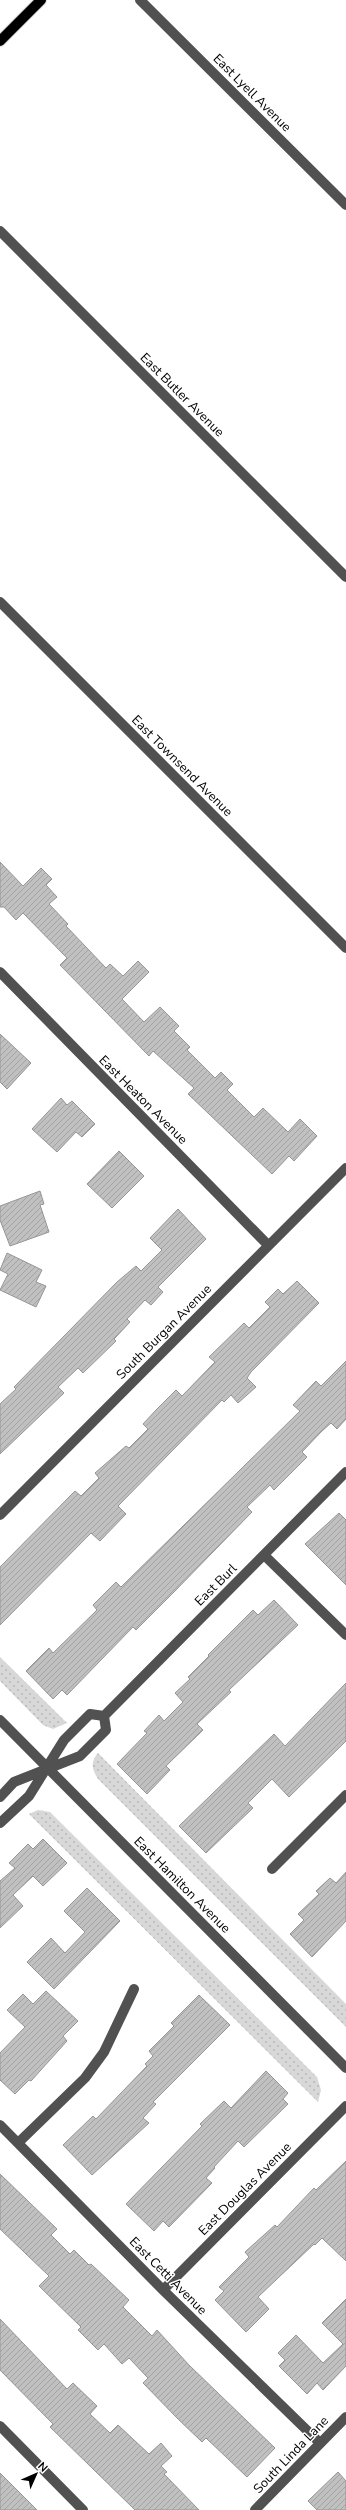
<svg xmlns="http://www.w3.org/2000/svg" width="346" height="2510" font-family="'Nunito Sans',sans-serif">
<style>
.park{fill:url(#park-dots)}
.building{fill:url(#building-hatch);stroke:#959595}
.lines{fill:none;stroke-linecap:round;stroke-linejoin:round}
.major-casing{stroke:#dbdbdb;stroke-width:12}
.minor{stroke:#515151;stroke-width:10}
.major{stroke:#000;stroke-width:10}
.labels{text-anchor:middle;dominant-baseline:central;stroke-width:3;stroke-linejoin:round;paint-order:stroke}
.street-label{font-size:13px;fill:#000;stroke:#fff}
</style>
<defs>
<pattern id="park-dots" width="8" height="8" patternUnits="userSpaceOnUse"><rect width="8" height="8" fill="#d8d8d8"/><path d="M2 2h.1M6 6h.1" fill="none" stroke="#b8b8b8" stroke-width="1.8" stroke-linecap="round"/></pattern>
<pattern id="building-hatch" width="6" height="6" patternUnits="userSpaceOnUse"><rect width="6" height="6" fill="#c0c0c0"/><path d="M-1 1l2-2M0 6l6-6M5 7l2-2" fill="none" stroke="#a3a3a3"/></pattern>
</defs>
<rect width="100%" height="100%" fill="#fff"/>
<path class="park" d="M0 1657 67 1723 53 1729 43 1725 0 1681Z
M98 1753 346 2004V2027L98 1779C92 1770 90 1762 98 1753Z
M38 1810 50 1812 317 2077 321 2090 318 2102 29 1814Z"/>
<path class="building" d="M0 862 23 886 41 868 52 879 46 885 57 897 49 904 68 924 66 926 106 968 110 964 123 976 138 961 149 972 122 999 144 1022 160 1007 179 1026 174 1031 190 1047 187 1050 215 1078 221 1072 233 1084 227 1090 254 1117 263 1108 288 1132 300 1119 317 1136 294 1161 289 1156 272 1174 188 1094 194 1088 153 1051 149 1056 60 965 67 958 23 913 16 920 4 907H0Z
M0 1034 31 1063 7 1089 0 1082Z
M61 1098 67 1105 72 1101 95 1124 82 1137 76 1132 57 1152 32 1129Z
M119 1151 144 1176 112 1208 87 1184Z
M40 1191 44 1204 40 1205 49 1232 10 1246 0 1220V1206Z
M178 1209 206 1239 158 1287 163 1292 151 1305 145 1300 127 1319 130 1322 114 1339 116 1341 83 1373 78 1368 58 1387 64 1393 0 1454V1404L16 1389 14 1387 117 1282 136 1266 141 1271 162 1250 150 1238Z
M7 1253 42 1270 36 1282 46 1286 36 1307 0 1290 8 1274 0 1270Z
M297 1281 319 1303 251 1372 247 1378 256 1387 238 1403 231 1395 224 1402 222 1400 118 1506 126 1514 100 1541 91 1533 0 1625V1567L75 1491 81 1496 99 1478 95 1473 126 1446 129 1448 148 1429 143 1424 156 1410 176 1390 182 1396 215 1362 209 1357 244 1323 249 1328 270 1307 265 1302 278 1289 283 1294Z
M346 1361V1419L337 1429 331 1423 321 1432 302 1452 307 1457 274 1490 270 1485 247 1507 252 1512 174 1592 136 1630 133 1627 67 1695 62 1690 53 1699 26 1671 49 1648 53 1653 97 1610 93 1605 116 1582 121 1587 300 1411 293 1405 316 1381 321 1386Z
M339 1513 346 1520V1585L305 1544Z
M274 1600 298 1625 229 1690 231 1692 197 1724 203 1730 166 1766 170 1770 147 1794 117 1764 147 1733 144 1731 159 1715 164 1721 183 1702 175 1693 190 1679 188 1677 209 1656 208 1655 253 1610 258 1615Z
M346 1683V1741L289 1797 272 1779 248 1803 253 1808 206 1853 179 1826 274 1734 285 1746Z
M43 1839 67 1863 43 1886 33 1876 13 1895 23 1906 0 1928V1881L15 1868 9 1863 28 1844 33 1849Z
M346 1872V1921L312 1957 290 1934 304 1920 298 1914 319 1894 316 1891 330 1878 336 1883Z
M87 1888 120 1921 54 1989 27 1962 51 1938 65 1953 85 1932 64 1911Z
M46 1991 78 2021 63 2036 67 2041 31 2081 29 2080 15 2094 0 2080V2053L25 2027 7 2010 23 1994 33 2004Z
M199 1995 230 2025 153 2102 156 2104 143 2118 149 2123 92 2175 63 2145 93 2116 96 2119 147 2066 145 2064 153 2056 149 2051 174 2026 171 2023Z
M266 2071 288 2093 283 2099 288 2104 244 2147 238 2141 214 2167 215 2168 206 2178 212 2183 169 2227 163 2221 154 2231 126 2204 202 2126 200 2124 224 2101 231 2108Z
M346 2161V2261L322 2238 315 2245 314 2244 258 2297 269 2309 246 2332 215 2300 224 2291 219 2287 249 2257 245 2252 275 2225 277 2227 314 2188 316 2190Z
M0 2174 57 2229 51 2235 70 2254 74 2250 89 2265 91 2264 129 2300 123 2307 152 2336 157 2330 189 2365 275 2448 247 2477 206 2438 202 2442 178 2419 143 2383 148 2378 129 2358 122 2364 104 2344 98 2350 78 2330 81 2327 39 2286 49 2276 0 2229Z
M346 2299V2366L323 2390 317 2383 307 2394 279 2366 285 2360 278 2353 296 2335 323 2363 343 2344 322 2323Z
M0 2319 67 2389 73 2383 97 2406 90 2414 110 2433 118 2425 149 2454 161 2443 172 2456 161 2466 167 2472 164 2474 199 2510H135L50 2427 53 2424 0 2370Z
M338 2472 346 2481V2510H317L308 2501Z
M0 2473 37 2510H0Z"/>
<g class="lines">
<g class="major-casing">
<path id="major" d="M0 41 41 0"/>
</g>
<path class="minor" d="M140 0 346 205
M0 231 346 577
M0 602 346 948
M0 972 268 1245
M0 1515 346 1168
M264 1555 346 1635
M104 1716 346 1472
M0 1720 346 2068
M0 1797 14 1782 80 1756 106 1730 104 1716
M0 1823 29 1796 64 1740 90 1714 104 1716
M272 1869 346 1795
M0 2125 163 2290 320 2443
M18 2143 85 2078 104 2052 134 1989
M163 2290 346 2106
M0 2426 83 2510
M255 2510 346 2417"/>
<use href="#major" class="major"/>
</g>
<g class="labels">
<g class="street-label">
<text transform="translate(252 93) rotate(45)">East Lyell Avenue</text>
<text transform="translate(182 395) rotate(45)">East Butler Avenue</text>
<text transform="translate(182 766) rotate(45)">East Townsend Avenue</text>
<text transform="translate(143 1100) rotate(45)">East Heaton Avenue</text>
<text transform="translate(164 1332) rotate(-45)">South Burgan Avenue</text>
<text transform="translate(216 1585) rotate(-45)">East Burl</text>
<text transform="translate(182 1885) rotate(45)">East Hamilton Avenue</text>
<text transform="translate(245 2189) rotate(-45)">East Douglas Avenue</text>
<text transform="translate(168 2276) rotate(45)">East Cetti Avenue</text>
<text transform="translate(291 2455) rotate(-46)">South Linda Lane</text>
</g>
</g>
<g transform="translate(36 2474) rotate(45)" stroke="#ffffff" stroke-width="3" paint-order="stroke">
<path d="M0-3L7 15L0 10L-7 15Z" fill="#000000"/>
<text y="-6" font-size="11" font-weight="bold" text-anchor="middle" fill="#000000">N</text>
</g>
</svg>
